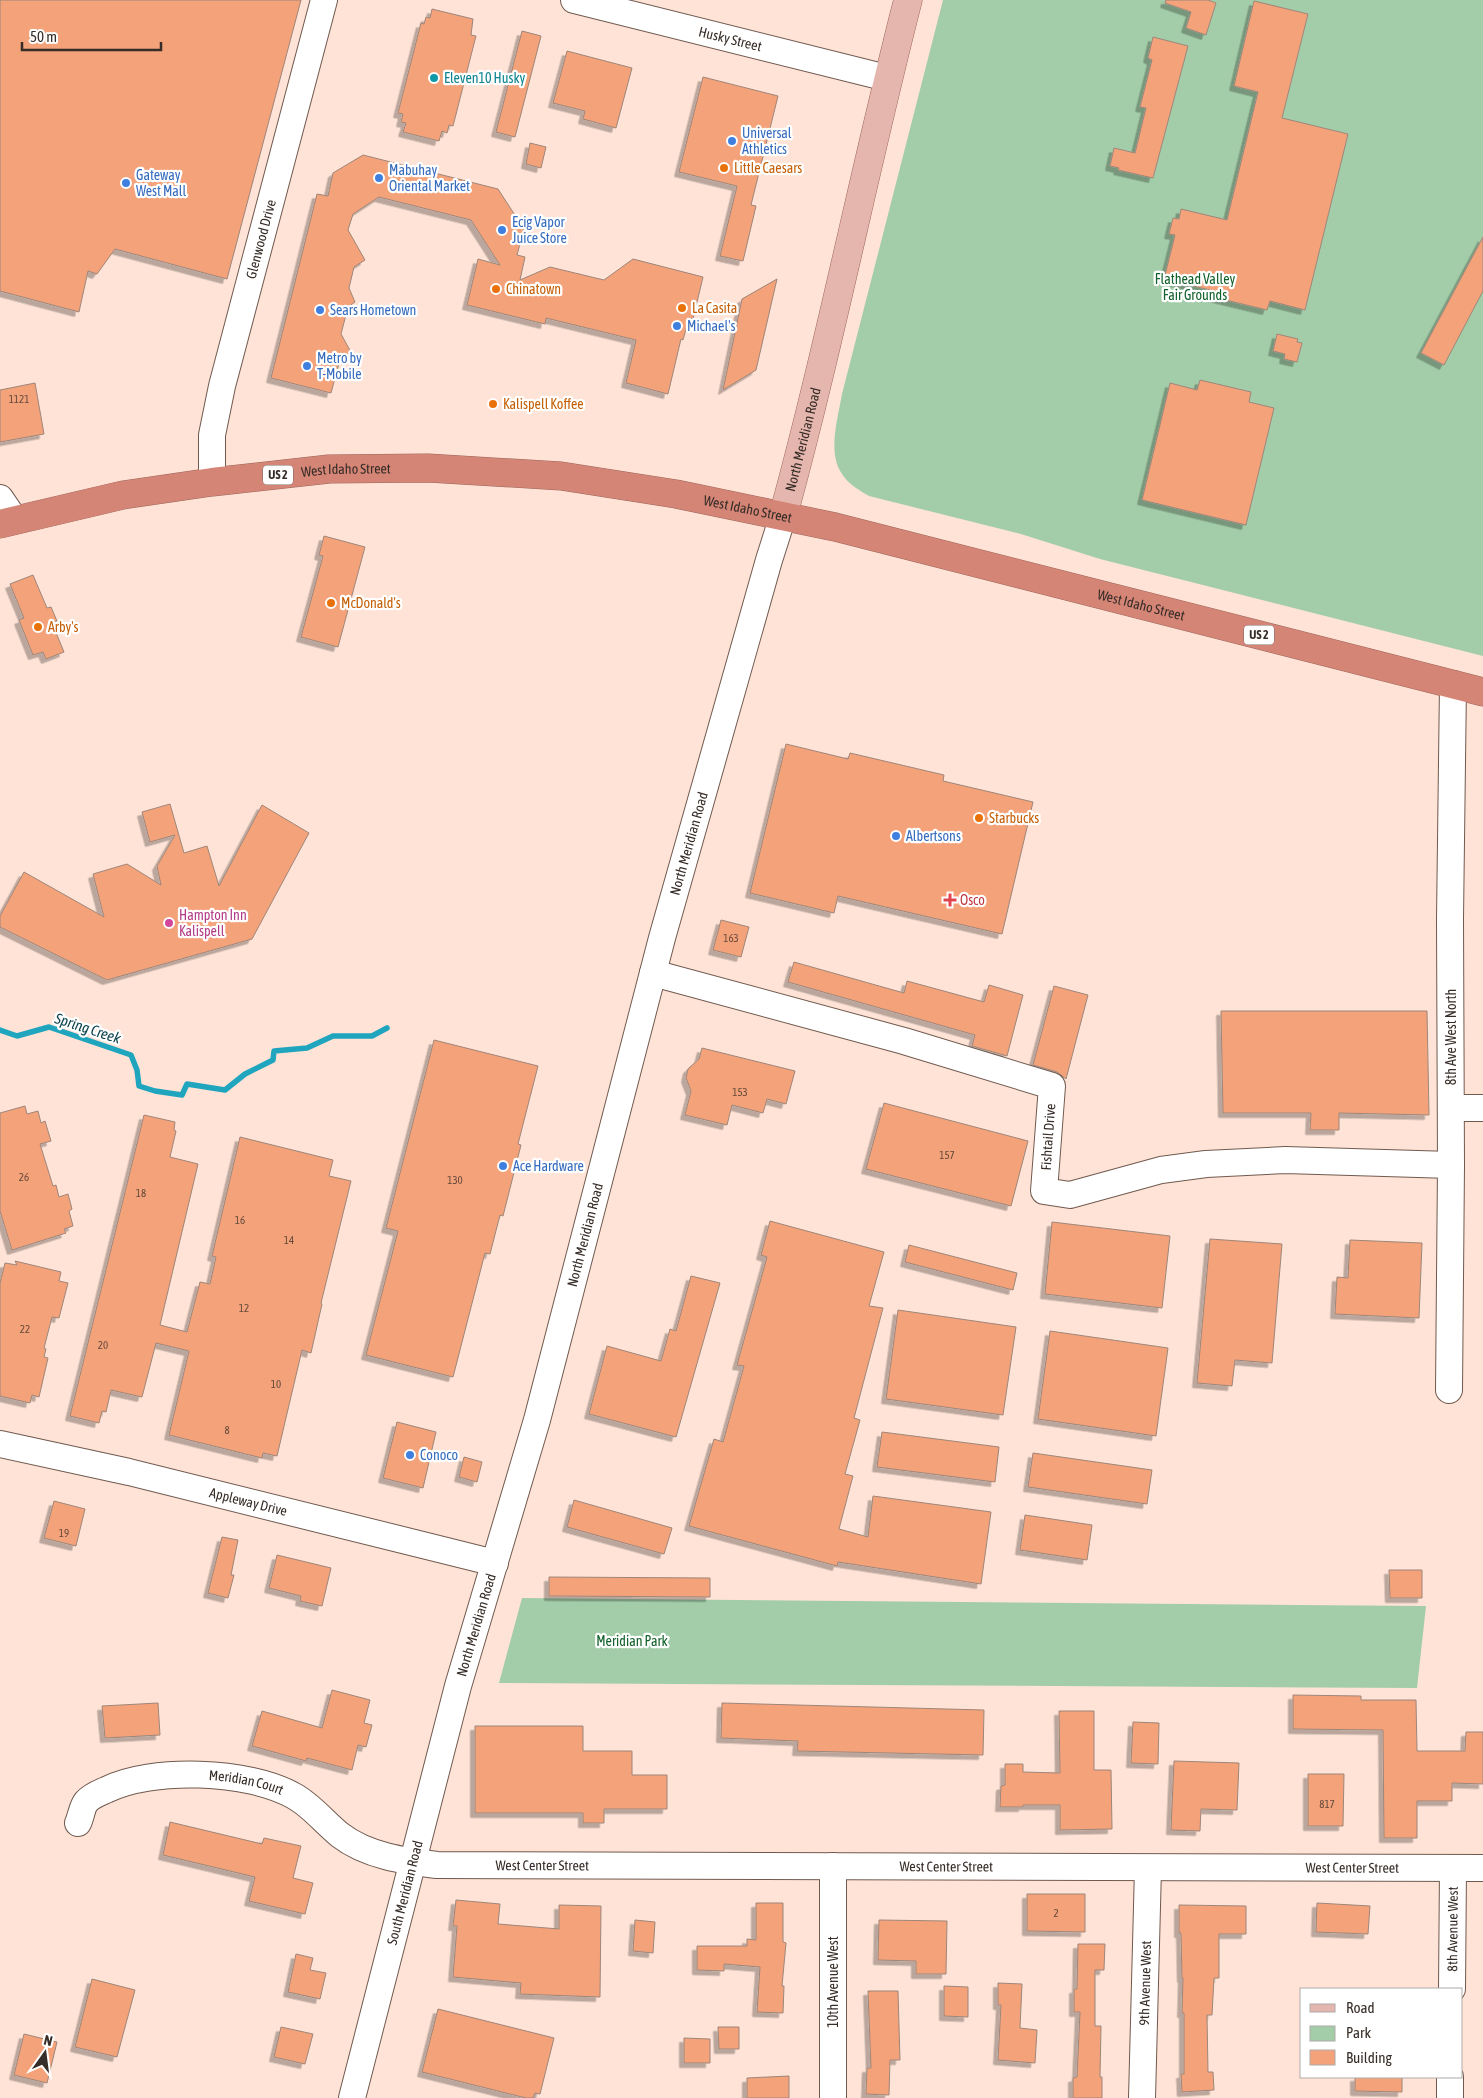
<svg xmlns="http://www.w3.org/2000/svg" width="1483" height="2098" font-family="'Asap Condensed',sans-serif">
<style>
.green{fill:#a3cda8}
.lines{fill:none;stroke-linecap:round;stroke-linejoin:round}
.stream{stroke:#20a5be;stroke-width:5.5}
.building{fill:#f3a279;stroke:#9e867a;filter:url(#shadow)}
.minor-casing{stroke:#705a4f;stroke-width:28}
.major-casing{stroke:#9d665b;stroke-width:29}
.highway-casing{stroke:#9d665b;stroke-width:29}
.minor{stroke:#fff;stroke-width:26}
.major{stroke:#e5b6ad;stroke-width:28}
.highway{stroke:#d48576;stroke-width:28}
.culture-dot{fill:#0f9aa8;stroke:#fff;stroke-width:2}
.shop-dot{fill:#3f7fe0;stroke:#fff;stroke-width:2}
.food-dot{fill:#e8710a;stroke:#fff;stroke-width:2}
.health-dot{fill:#e0444e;stroke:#fff;stroke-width:2}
.hotel-dot{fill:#d1479c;stroke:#fff;stroke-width:2}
.labels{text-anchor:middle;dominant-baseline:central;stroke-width:4.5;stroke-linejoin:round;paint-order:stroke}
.number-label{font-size:11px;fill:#664a3c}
.shield{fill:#fff;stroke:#736c68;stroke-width:1}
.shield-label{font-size:12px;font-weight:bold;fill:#372d28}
.street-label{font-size:14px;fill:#372d28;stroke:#fff}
.culture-label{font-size:14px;fill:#0d838f;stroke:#fff;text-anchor:start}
.shop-label{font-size:14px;fill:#366cbe;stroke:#fff;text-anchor:start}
.food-label{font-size:14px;fill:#c56008;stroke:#fff;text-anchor:start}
.park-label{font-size:14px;fill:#12602a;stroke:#fff}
.health-label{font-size:14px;fill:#be3a42;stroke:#fff;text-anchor:start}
.hotel-label{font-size:14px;fill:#b23c85;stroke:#fff;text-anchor:start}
.water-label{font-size:15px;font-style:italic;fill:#073f4a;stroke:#fff}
</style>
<defs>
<filter id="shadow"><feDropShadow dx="-4.5" dy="4.5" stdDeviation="0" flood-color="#0004"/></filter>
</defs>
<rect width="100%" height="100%" fill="#fee3d6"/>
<path class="green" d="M943 0H1483V656L1100 559 1021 534 869 496C859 490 848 484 842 474 827 453 838 418 842 394Z
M522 1598 1297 1605 1426 1606 1417 1688 499 1683Z"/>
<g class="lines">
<path class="stream" d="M0 1030 17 1036 49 1027 131 1055 137 1070 139 1086 155 1091 182 1095 187 1084 225 1090 245 1074 273 1060 274 1051 307 1048 333 1036H372L387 1028"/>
</g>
<path class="building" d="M0 0H301L227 279 115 249 97 274 88 271 79 312 0 291Z
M1166 0H1208L1216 3 1206 35 1186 28 1191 12 1165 3Z
M1254 1 1308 14 1282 118 1348 134 1305 310 1270 301 1267 310 1209 296 1210 290 1164 279 1175 235 1169 234 1173 218 1179 219 1181 209 1227 220 1258 92 1234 86Z
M432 9 473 19 471 35 476 36 453 126 449 125 447 133 442 131 439 141 403 132 406 123 401 122 403 114 398 113 421 23 424 24 426 17 430 18Z
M522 31 541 36 515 137 496 132Z
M1153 37 1188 46 1153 178 1118 170 1119 168 1110 166 1114 148 1135 153 1146 108 1140 107 1152 60 1148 58Z
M567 51 632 68 616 128 583 119 585 111 553 103Z
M703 77 778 96 751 205 756 206 743 261 720 256 737 186 679 172Z
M530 143 546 147 541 168 526 164Z
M363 155 498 189 524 229 517 255 525 257 520 280 550 267 604 280 633 259 703 277 693 319 689 318 683 340 681 339 668 394 626 383 636 340 546 318 545 324 467 305 478 259 500 265 471 220 379 197 353 214 348 230 365 260 354 267 349 288 355 302 348 307 341 334 352 354 340 360 331 393 271 378 317 194 328 196 333 173Z
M1483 237V291L1444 365 1421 353Z
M777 279 756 370 723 390 742 299Z
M1277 334 1298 339 1297 342 1302 343 1297 362 1284 359 1285 354 1273 351Z
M1200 380 1251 392 1249 402 1274 408 1246 525 1142 500 1170 383 1197 390Z
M35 383 44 434 0 442V390Z
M324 536 365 547 338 647 301 637 323 556 319 555Z
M33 575 47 608 51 607 57 621 52 623 64 652 46 659 43 652 33 655 19 620 24 618 10 584Z
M786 744 848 759 850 753 944 775 943 781 1033 802 1002 934 838 896 834 913 750 893Z
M170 804 184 853 207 846 219 886 262 805 309 833 252 939 107 980 0 927V916L24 872 104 917 93 874 127 864 161 885 157 866 175 835 150 842 142 812Z
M721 920 749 927 741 957 713 950Z
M794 962 904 993 907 981 984 1002 989 985 1023 995 1007 1056 972 1046 975 1035 788 982Z
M1054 986 1088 995 1066 1079 1057 1072 1033 1065Z
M1221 1011H1427L1429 1115 1339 1113V1130H1310L1311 1113H1223Z
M434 1040 538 1066 518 1144 521 1145 503 1216 500 1215 490 1254 485 1253 453 1377 366 1355 398 1231 386 1228Z
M702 1048 795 1071 786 1104 767 1099 763 1113 732 1105 727 1125 685 1115 691 1091 686 1078 688 1069 699 1059Z
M884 1103 1028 1141 1011 1206 866 1169Z
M25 1106 27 1114 38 1111 41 1123 45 1121 51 1141 40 1144 53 1186 56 1185 59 1197 68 1194 72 1209 69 1211 73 1226 64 1229 66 1233 12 1250 0 1211V1113Z
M144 1115 175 1122 174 1130 176 1131 170 1157 198 1164 160 1325 187 1332 200 1282 210 1284 216 1257 212 1256 240 1137 333 1160 329 1176 351 1181 321 1303 322 1304 311 1353 302 1350 277 1456 263 1453 262 1458 169 1435 189 1351 156 1343 142 1397 111 1390 106 1412 102 1411 99 1423 70 1416Z
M770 1221 884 1252 869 1306 883 1308 854 1418 860 1420 845 1474 853 1476 839 1529 868 1537 873 1496 991 1512 981 1584 838 1562 837 1566 689 1526 714 1439 723 1442 744 1366 737 1365 767 1257 761 1255Z
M1052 1222 1170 1236 1162 1308 1045 1294Z
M1210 1239 1282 1244 1272 1363 1235 1360 1232 1386 1197 1383Z
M1350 1240 1422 1243 1419 1318 1335 1314 1337 1277 1348 1278Z
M909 1245 1017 1273 1013 1290 905 1262Z
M15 1261 61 1272 59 1281 68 1283 59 1318 52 1317 44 1348 46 1349 44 1357 48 1358 39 1397 32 1395 30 1403 0 1396V1283L5 1263 17 1265Z
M691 1276 720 1283 676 1437 589 1414 607 1346 661 1361 670 1329 676 1331Z
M898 1310 1016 1327 1003 1415 886 1399Z
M1050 1331 1168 1348 1156 1436 1038 1419Z
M397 1422 436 1432 423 1488 383 1478Z
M882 1432 999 1447 995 1482 877 1467Z
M1033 1453 1152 1470 1147 1504 1028 1487Z
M464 1457 482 1462 477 1482 459 1477Z
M574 1500 672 1528 664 1554 567 1527Z
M54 1501 85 1509 76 1546 44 1538Z
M1025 1515 1092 1525 1087 1560 1020 1550Z
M222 1537 238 1540 231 1575H234L228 1598 208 1593Z
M277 1555 331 1568 322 1606 300 1601 301 1596 269 1588Z
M1389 1570H1422V1598H1390Z
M549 1577 710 1578V1597L549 1596Z
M332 1690 370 1700 364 1723 372 1725 366 1747 358 1745 352 1770 307 1758 306 1761 252 1746 262 1711 322 1728Z
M1293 1695 1361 1696V1700H1416L1417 1751H1465L1466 1732H1483V1784L1452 1783V1801H1417V1838H1384L1383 1730 1293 1729Z
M158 1703 160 1735 105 1738 102 1706Z
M722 1703 984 1710 983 1755 797 1751 798 1741 721 1738Z
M1059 1711H1094V1770H1111L1112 1829 1060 1830V1805H1023V1807H1000L1001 1786 1005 1785V1764H1023V1772L1060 1773Z
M1133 1722 1159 1723 1158 1764 1131 1763Z
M475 1726H583V1751H632V1775H667V1809H604V1823H583V1813H475Z
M1174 1761 1239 1763 1237 1810 1201 1809 1200 1831 1171 1830Z
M1308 1774H1344L1343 1826H1308Z
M170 1822 262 1844 264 1838 301 1846 293 1878 313 1883 305 1914 249 1901 255 1877 163 1855Z
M1027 1894H1085V1932L1027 1931Z
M456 1900 500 1904 498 1924 559 1929V1905L601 1906 600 1997 520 1994 521 1983 453 1977 457 1926H453Z
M756 1903H783V1942L786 1943 782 1986H784L783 2013 757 2012 760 1967 724 1964V1971L697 1970V1946H747V1939L756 1940Z
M1317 1903 1370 1906 1368 1934 1316 1932Z
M1179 1905 1246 1906V1934H1219V1978H1214L1212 2015H1207L1208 2072H1213L1214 2090 1182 2092 1181 2074H1184V2013H1182L1183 1978H1182L1181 1933H1179Z
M635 1920 655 1922 653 1953 633 1951Z
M879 1920 947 1921 946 1974H916V1961L878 1960Z
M1078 1944H1105L1104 1970H1095V2026H1101L1100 2077H1102V2098H1073V2078L1077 2077 1080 2012H1074V1989H1077Z
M296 1954 313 1958 310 1970 326 1973 320 1999 288 1992Z
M92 1979 135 1990 117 2057 75 2047Z
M998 1983 1022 1984 1020 2028 1037 2030 1035 2063 998 2060 1001 2005H998Z
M944 1986 968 1987V2017L944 2016Z
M868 1991H898L900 2060H890L889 2095 866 2094 867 2068H871Z
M438 2009 554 2038 540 2094 535 2093 533 2098H526L422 2072Z
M281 2027 313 2034 305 2064 274 2057Z
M718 2027H739V2049H719Z
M24 2034 57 2042 47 2083 14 2075Z
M684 2038 710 2039V2063H684Z
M789 2076V2098H747V2078Z
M1355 2077H1402V2092L1355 2091Z"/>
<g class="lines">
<g class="minor-casing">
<g id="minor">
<path id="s1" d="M574 0 887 78"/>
<path id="s2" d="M212 482V435L222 386 324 0"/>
<path d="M0 498 15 520"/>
<path d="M653 973 904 1041 1052 1086 1044 1191 1070 1195 1161 1170 1206 1164 1285 1160 1451 1165"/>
<path d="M1451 1108H1483"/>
<path d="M1449 1390 1451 1165 1450 919 1453 684"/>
<path id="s3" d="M0 1444 129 1472 495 1563"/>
<path id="s4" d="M78 1823C81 1817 82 1807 86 1802 91 1796 99 1793 106 1790 151 1767 249 1770 294 1796 311 1805 325 1823 340 1835 367 1856 405 1861 437 1865L1483 1868"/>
<path d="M833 1866V2098"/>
<path id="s5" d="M1452 1989 1453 1868"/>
<path id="s6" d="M352 2098 458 1686 537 1420 662 938 769 560 783 516"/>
<path id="s7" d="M1142 2098 1148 1868"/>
<path d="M1450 2098V2077"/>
</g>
</g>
<g class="major-casing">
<g id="major">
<path id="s8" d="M783 516C830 345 864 171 908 0"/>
</g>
</g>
<g class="highway-casing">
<g id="highway">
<path id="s9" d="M0 524 123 495 212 482 329 469 428 468 561 476 676 494 835 527 1483 692"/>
</g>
</g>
<use href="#minor" class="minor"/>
<use href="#major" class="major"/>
<use href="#highway" class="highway"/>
</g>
<circle class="culture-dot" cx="434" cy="78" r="5"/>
<g class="shop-dot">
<circle cx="732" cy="141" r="5"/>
<circle cx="379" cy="178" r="5"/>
<circle cx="126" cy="183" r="5"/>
<circle cx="502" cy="230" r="5"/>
<circle cx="320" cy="310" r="5"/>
<circle cx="677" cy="326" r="5"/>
<circle cx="307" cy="366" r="5"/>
<circle cx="896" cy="836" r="5"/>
<circle cx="503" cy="1166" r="5"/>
<circle cx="410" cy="1455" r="5"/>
</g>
<g class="food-dot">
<circle cx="724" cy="168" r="5"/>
<circle cx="496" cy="289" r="5"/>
<circle cx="682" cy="308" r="5"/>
<circle cx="493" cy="404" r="5"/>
<circle cx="331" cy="603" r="5"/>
<circle cx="38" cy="627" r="5"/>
<circle cx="979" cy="818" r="5"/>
</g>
<path class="health-dot" d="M947.5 892.5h5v5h5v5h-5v5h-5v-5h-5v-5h5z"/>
<circle class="hotel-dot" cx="169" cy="923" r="5"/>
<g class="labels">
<g class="number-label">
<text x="19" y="399">1121</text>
<text x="731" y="938">163</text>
<text x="740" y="1092">153</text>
<text x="947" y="1155">157</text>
<text x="24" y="1177">26</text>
<text x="455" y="1180">130</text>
<text x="141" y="1193">18</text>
<text x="240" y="1220">16</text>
<text x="289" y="1240">14</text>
<text x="244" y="1308">12</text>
<text x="25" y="1329">22</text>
<text x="103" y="1345">20</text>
<text x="276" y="1384">10</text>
<text x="227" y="1430">8</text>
<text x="64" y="1533">19</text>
<text x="1327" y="1804">817</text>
<text x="1056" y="1913">2</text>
</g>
<g class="shield">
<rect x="263" y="465.5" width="30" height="19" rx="4"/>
<rect x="1244" y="625.5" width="30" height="19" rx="4"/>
</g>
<g class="shield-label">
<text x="278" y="475">US 2</text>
<text x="1259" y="635">US 2</text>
</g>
<g class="street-label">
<text stroke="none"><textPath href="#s1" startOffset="161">Husky Street</textPath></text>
<text stroke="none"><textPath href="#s2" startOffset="249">Glenwood Drive</textPath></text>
<text stroke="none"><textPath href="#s8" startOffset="79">North Meridian Road</textPath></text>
<text stroke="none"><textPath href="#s9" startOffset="351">West Idaho Street</textPath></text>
<text stroke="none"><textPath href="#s9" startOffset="756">West Idaho Street</textPath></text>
<text stroke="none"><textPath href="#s9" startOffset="1161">West Idaho Street</textPath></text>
<text stroke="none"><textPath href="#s6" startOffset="1299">North Meridian Road</textPath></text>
<text transform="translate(1451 1037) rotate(-90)">8th Ave West North</text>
<text transform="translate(1048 1137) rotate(-86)">Fishtail Drive</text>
<text stroke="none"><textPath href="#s6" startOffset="894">North Meridian Road</textPath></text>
<text stroke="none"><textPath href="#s3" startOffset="255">Appleway Drive</textPath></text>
<text stroke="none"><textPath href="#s6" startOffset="489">North Meridian Road</textPath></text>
<text stroke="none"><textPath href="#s4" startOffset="189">Meridian Court</textPath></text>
<text stroke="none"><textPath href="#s4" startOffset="508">West Center Street</textPath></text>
<text stroke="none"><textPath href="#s4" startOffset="912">West Center Street</textPath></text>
<text stroke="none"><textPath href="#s4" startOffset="1318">West Center Street</textPath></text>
<text stroke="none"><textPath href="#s6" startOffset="212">South Meridian Road</textPath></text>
<text stroke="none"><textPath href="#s5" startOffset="60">8th Avenue West</textPath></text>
<text transform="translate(833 1982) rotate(-90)">10th Avenue West</text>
<text stroke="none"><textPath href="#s7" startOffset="115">9th Avenue West</textPath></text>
</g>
<g class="culture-label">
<text x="444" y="78">Eleven10 Husky</text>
</g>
<g class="shop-label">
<text x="742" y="133">Universal<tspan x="742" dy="16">Athletics</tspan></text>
<text x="389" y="170">Mabuhay<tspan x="389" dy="16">Oriental Market</tspan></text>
<text x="136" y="175">Gateway<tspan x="136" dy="16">West Mall</tspan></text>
<text x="512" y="222">Ecig Vapor<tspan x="512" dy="16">Juice Store</tspan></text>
<text x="330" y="310">Sears Hometown</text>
<text x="687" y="326">Michael's</text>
<text x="317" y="358">Metro by<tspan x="317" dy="16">T-Mobile</tspan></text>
<text x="906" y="836">Albertsons</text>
<text x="513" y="1166">Ace Hardware</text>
<text x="420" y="1455">Conoco</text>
</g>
<g class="food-label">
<text x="734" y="168">Little Caesars</text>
<text x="506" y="289">Chinatown</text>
<text x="692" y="308">La Casita</text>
<text x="503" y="404">Kalispell Koffee</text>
<text x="341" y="603">McDonald's</text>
<text x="48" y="627">Arby's</text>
<text x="989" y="818">Starbucks</text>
</g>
<g class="park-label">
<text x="1195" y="279">Flathead Valley<tspan x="1195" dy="16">Fair Grounds</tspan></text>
<text x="632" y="1641">Meridian Park</text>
</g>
<g class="health-label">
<text x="960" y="900">Osco</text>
</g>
<g class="hotel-label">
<text x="179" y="915">Hampton Inn<tspan x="179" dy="16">Kalispell</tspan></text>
</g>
<g class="water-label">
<text transform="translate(88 1028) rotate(18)">Spring Creek</text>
</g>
</g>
<rect x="1300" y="1988" width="162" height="90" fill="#ffffff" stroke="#afaba9"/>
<rect x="1310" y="2004" width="25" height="8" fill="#e5b6ad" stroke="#afaba9"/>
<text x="1346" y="2013" font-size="15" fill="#372d28">Road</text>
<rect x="1310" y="2026" width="25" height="15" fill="#a3cda8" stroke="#afaba9"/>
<text x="1346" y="2038" font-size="15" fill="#372d28">Park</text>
<rect x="1310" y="2050" width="25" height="15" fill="#f3a279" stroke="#afaba9"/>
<text x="1346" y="2063" font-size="15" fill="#372d28">Building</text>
<g transform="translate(45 2053) rotate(14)" stroke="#ffffff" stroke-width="4" paint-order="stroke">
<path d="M0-4L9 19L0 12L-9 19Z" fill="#372d28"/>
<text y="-8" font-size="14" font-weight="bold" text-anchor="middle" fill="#372d28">N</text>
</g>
<path d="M22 42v8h139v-8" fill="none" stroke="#372d28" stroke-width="2.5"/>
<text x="30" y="42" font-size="15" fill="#372d28" stroke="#ffffff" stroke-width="4" paint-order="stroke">50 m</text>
</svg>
